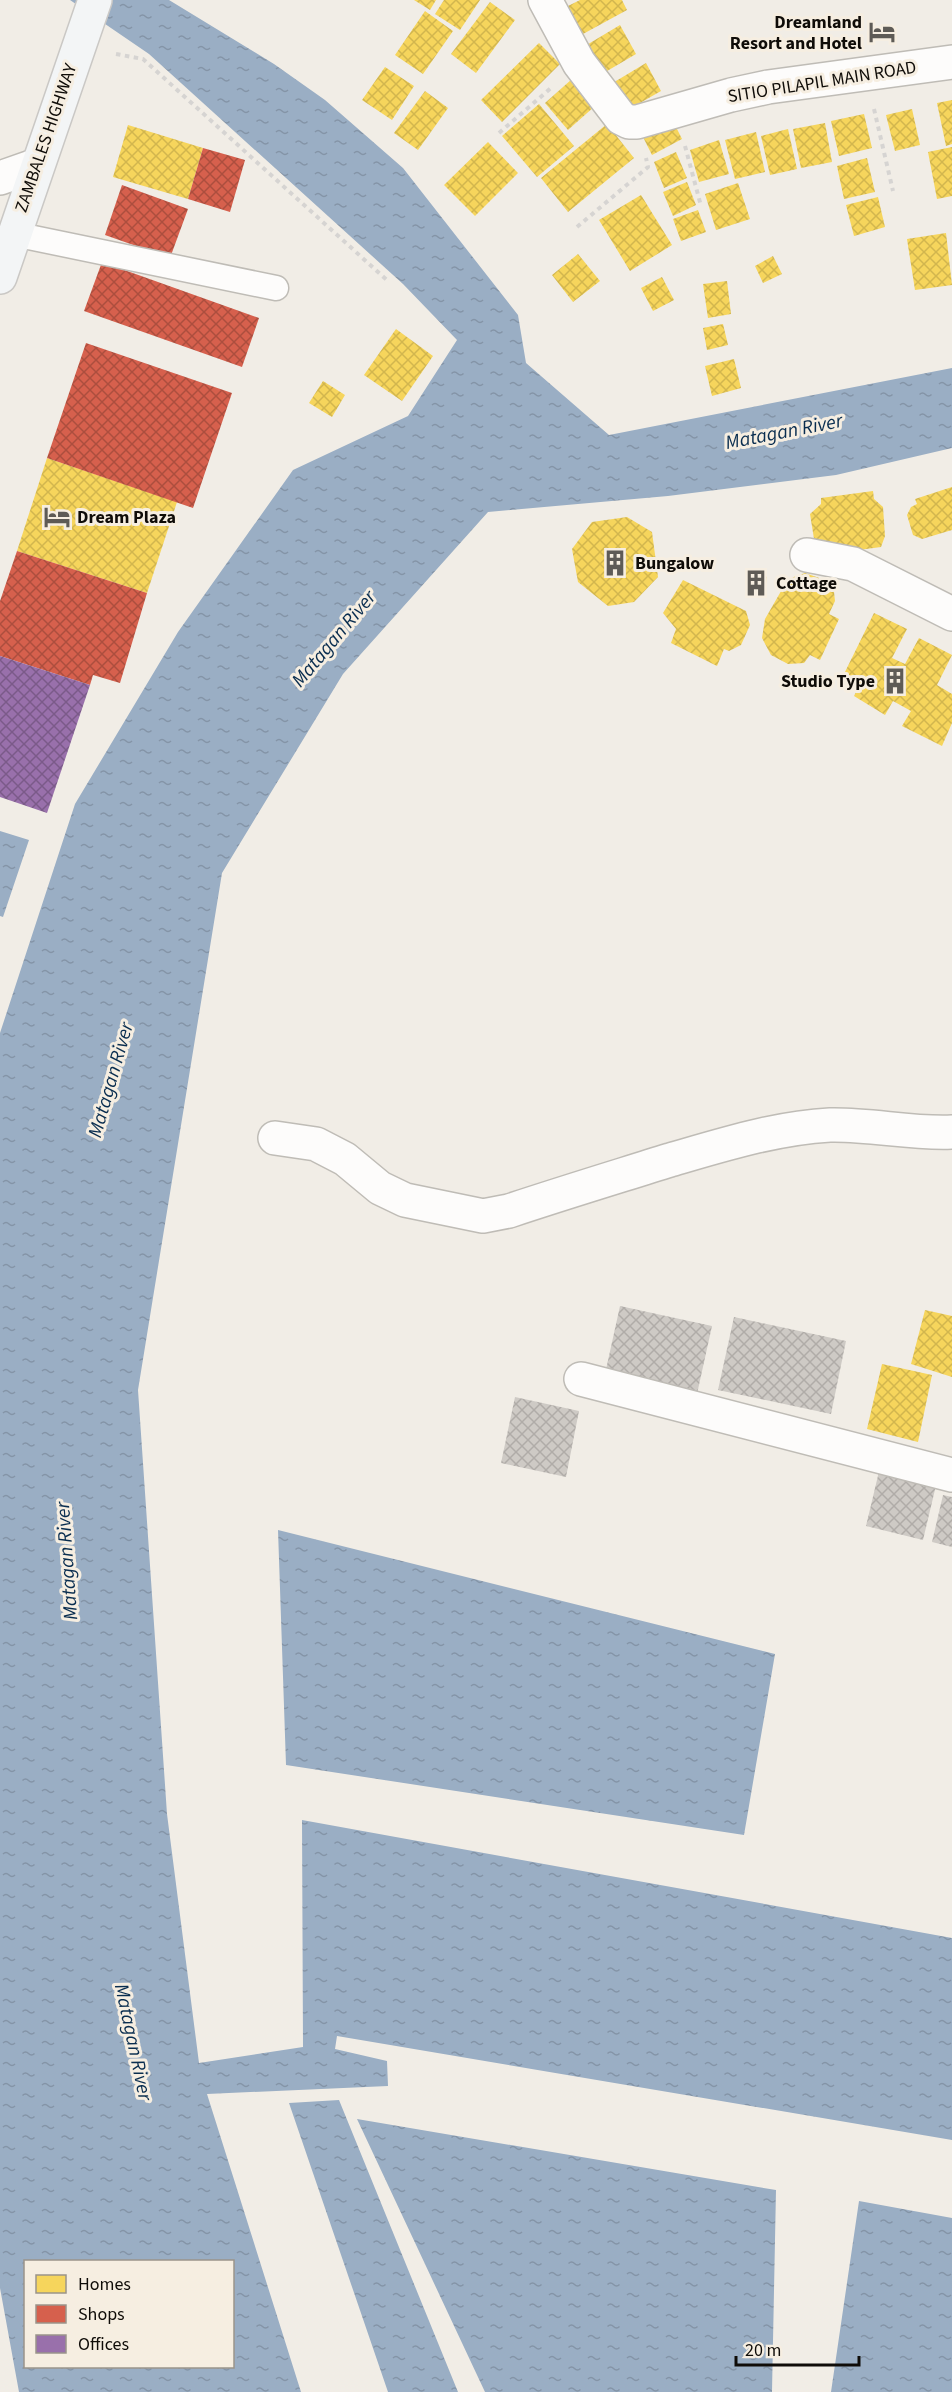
<svg xmlns="http://www.w3.org/2000/svg" width="952" height="2392" font-family="'Source Sans 3',sans-serif">
<style>
.water{fill:url(#water-ripples);fill-rule:evenodd}
.homes{fill:url(#homes-cross-hatch)}
.shops{fill:url(#shops-cross-hatch)}
.offices{fill:url(#offices-cross-hatch)}
.building{fill:url(#building-cross-hatch)}
.lines{fill:none;stroke-linecap:round;stroke-linejoin:round}
.lane-casing{stroke:#bfbcb6;stroke-width:27}
.street-casing{stroke:#bfbcb6;stroke-width:36}
.secondary-casing{stroke:#bfbcb6;stroke-width:36}
.primary-casing{stroke:#cac8c5;stroke-width:36}
.path{stroke:#d6d4d2;stroke-width:4;stroke-dasharray:4.5 4.5;stroke-linecap:butt}
.lane{stroke:#fdfcfb;stroke-width:24}
.street{stroke:#fdfcfb;stroke-width:33}
.secondary{stroke:#fdfcfb;stroke-width:33}
.primary{stroke:#f3f5f6;stroke-width:33}
.labels{text-anchor:middle;dominant-baseline:central;stroke-width:6;stroke-linejoin:round;paint-order:stroke}
.poi-label{font-size:18px;font-weight:bold;fill:#0f0c08;stroke:#f6eee1;text-anchor:start}
.street-label{font-size:18px;fill:#0f0c08;stroke:#f6eee1}
.water-label{font-size:20px;font-style:italic;fill:#092d4f;stroke:#f6eee1}
</style>
<defs>
<pattern id="water-ripples" width="26" height="14" patternUnits="userSpaceOnUse" patternTransform="scale(1.5)"><rect width="26" height="14" fill="#9aaec4"/><path d="M2 4q2-2 4 0t4 0M15 11q2-2 4 0t4 0" fill="none" stroke="#8494a7"/></pattern>
<pattern id="homes-cross-hatch" width="8" height="8" patternUnits="userSpaceOnUse" patternTransform="scale(1.5)"><rect width="8" height="8" fill="#f6d55c"/><path d="M0 0l8 8M0 8l8-8" fill="none" stroke="#d2b64e"/></pattern>
<pattern id="shops-cross-hatch" width="8" height="8" patternUnits="userSpaceOnUse" patternTransform="scale(1.5)"><rect width="8" height="8" fill="#d6604d"/><path d="M0 0l8 8M0 8l8-8" fill="none" stroke="#ac4e3e"/></pattern>
<pattern id="offices-cross-hatch" width="8" height="8" patternUnits="userSpaceOnUse" patternTransform="scale(1.5)"><rect width="8" height="8" fill="#9970ab"/><path d="M0 0l8 8M0 8l8-8" fill="none" stroke="#7b5a89"/></pattern>
<pattern id="building-cross-hatch" width="8" height="8" patternUnits="userSpaceOnUse" patternTransform="scale(1.5)"><rect width="8" height="8" fill="#cecac5"/><path d="M0 0l8 8M0 8l8-8" fill="none" stroke="#b0aca8"/></pattern>
</defs>
<rect width="100%" height="100%" fill="#f1ede6"/>
<path class="water" d="M70 0H169L274 64 325 100 403 168 518 315 526 363 609 435 952 368V448L836 475 668 496 488 512 343 674 222 873 138 1390 167 1814 199 2063 303 2047 302 1820 952 1938V2140L337 2036 335 2049 387 2061 388 2086 207 2094 301 2392H19L0 2288V1033L75 804 178 632 293 470 408 416 457 340 403 284 149 54ZM26 2262H232V2366H26Z
M0 831 29 840 3 917 0 916Z
M278 1530 775 1654 744 1835 286 1765Z
M339 2100 458 2392H388L289 2103Z
M357 2119 776 2190 772 2392H485Z
M859 2201 952 2218V2392H831Z"/>
<path class="homes" d="M414 0H436L430 10Z
M444 0H480L460 30 435 14Z
M580 0H622L627 10 583 34 568 6Z
M490 2 515 20 476 73 451 54Z
M425 11 453 31 423 74 395 55Z
M620 25 636 54 602 74 585 46Z
M539 43 560 64 502 122 481 100Z
M646 63 661 91 626 111 611 84Z
M385 67 414 86 392 120 362 100Z
M572 79 595 106 568 130 545 103Z
M425 91 448 108 418 150 394 133Z
M952 100V144L946 146 937 103Z
M539 104 574 146 537 177 502 136Z
M912 109 920 145 895 151 886 115Z
M864 114 872 148 839 156 831 121Z
M670 115 682 139 652 155 640 131Z
M825 123 832 162 801 168 793 129Z
M607 124 634 158 568 212 541 178Z
M128 125 203 148 188 199 113 177Z
M788 129 797 169 770 175 761 136Z
M756 132 765 172 735 179 725 140Z
M719 140 729 174 699 182 690 150Z
M488 142 518 173 475 216 444 185Z
M952 147V196L937 199 928 152Z
M676 152 687 178 664 188 654 162Z
M867 158 875 192 844 199 837 166Z
M687 182 696 205 673 216 663 192Z
M738 183 750 219 716 230 705 194Z
M641 195 672 245 630 271 599 220Z
M878 197 885 227 854 236 846 205Z
M698 210 706 232 681 241 673 219Z
M946 233 952 285 915 290 907 239Z
M578 254 600 281 573 302 552 275Z
M773 256 782 274 763 283 755 266Z
M662 277 674 300 653 311 641 288Z
M727 281 731 314 708 318 703 284Z
M723 324 728 345 707 350 703 328Z
M396 329 433 356 402 401 364 375Z
M734 359 741 388 712 396 705 366Z
M323 381 345 395 332 417 309 403Z
M47 458 177 502 147 593 17 551Z
M952 487V530L922 539 913 535 907 515 911 507 917 504 915 499Z
M873 491 874 499 883 507 885 536 881 547 829 554 815 545 810 514 821 504V498Z
M627 517 652 532 658 577 634 602 608 606 578 582 572 549 592 522Z
M756 571 767 577 765 590 755 595 746 589V575Z
M805 573 822 579 834 592 835 601 829 614 839 619 820 660 810 655 804 663 788 664 771 655 762 638 765 619 788 579Z
M683 580 746 611 750 625 741 645 729 651 724 649 717 666 671 643 676 629 663 613Z
M874 613 907 629 892 658 905 664 919 638 952 655 937 685 952 694V723L942 746 902 726 911 711 893 701 885 715 854 696 859 686 843 676Z
M925 1310 952 1316V1377L911 1364Z
M882 1364 932 1375 918 1442 867 1429Z"/>
<path class="shops" d="M203 148 245 160 230 212 188 199Z
M122 185 188 209 170 258 105 235Z
M102 262 259 318 242 367 84 311Z
M86 343 232 393 193 508 47 458Z
M17 551 147 593 120 683 93 675 90 685 0 656V601Z"/>
<path class="offices" d="M0 656 90 685 47 813 0 797Z"/>
<path class="building" d="M620 1306 712 1326 697 1394 605 1374Z
M734 1317 846 1341 831 1414 718 1390Z
M515 1397 579 1411 566 1477 501 1463Z
M881 1463 938 1477 923 1540 866 1526Z
M943 1495 952 1497V1547L932 1542Z"/>
<g class="lines">
<g class="lane-casing">
<path id="lane" d="M14 234 276 288"/>
</g>
<g class="street-casing">
<path id="street" d="M545 0 579 63 621 118 629 122H637L731 95 768 87 952 62
M807 555 853 564 952 614
M275 1138 316 1144 345 1159 380 1188 405 1200 483 1216 509 1211C563 1193 616 1177 670 1160 722 1145 775 1128 830 1125 871 1124 911 1134 952 1132
M581 1379 952 1475"/>
</g>
<g class="secondary-casing">
<path id="secondary" d="M0 178 37 165"/>
</g>
<g class="primary-casing">
<path id="primary" d="M0 277 95 0"/>
</g>
<path class="path" d="M116 54 143 59 389 282
M874 109 893 191
M499 133 551 88
M685 146 701 206
M577 227 648 167 646 158"/>
<use href="#lane" class="lane"/>
<use href="#street" class="street"/>
<use href="#secondary" class="secondary"/>
<use href="#primary" class="primary"/>
</g>
<defs>
<g id="hotel-bare" transform="scale(2.07)"><path d="M-6-4.5h1.5V1H6V5H4.5V3h-9V5H-6ZM-4 0a1.8 1.8 0 1 1 3.6 0ZM.5 0V-2.5h3Q6-2.5 6 0Z" fill="#5e5b56" stroke="#f6eee1" stroke-width="2.5" paint-order="stroke"/></g>
<g id="building-bare" transform="scale(2.07)"><path d="M-4-6H4V6H1V3H-1V6H-4ZM-2.5-4.3h1.7v1.8h-1.7ZM.8-4.3h1.7v1.8H.8ZM-2.5-1h1.7V.8h-1.7ZM.8-1h1.7V.8H.8Z" fill="#5e5b56" stroke="#f6eee1" stroke-width="2.5" paint-order="stroke"/></g>
</defs>
<g fill-rule="evenodd">
<use href="#hotel-bare" x="882" y="32"/>
<use href="#hotel-bare" x="57" y="517"/>
<use href="#building-bare" x="615" y="563"/>
<use href="#building-bare" x="756" y="583"/>
<use href="#building-bare" x="895" y="681"/>
</g>
<g class="labels">
<g class="poi-label">
<text x="862" y="22" text-anchor="end">Dreamland<tspan x="862" dy="21">Resort and Hotel</tspan></text>
<text x="77" y="517">Dream Plaza</text>
<text x="635" y="563">Bungalow</text>
<text x="776" y="583">Cottage</text>
<text x="875" y="681" text-anchor="end">Studio Type</text>
</g>
<g class="street-label">
<text transform="translate(822 82) rotate(-9)">SITIO PILAPIL MAIN ROAD</text>
<text transform="translate(46 138) rotate(-71)">ZAMBALES HIGHWAY</text>
</g>
<g class="water-label">
<text transform="translate(784 432) rotate(-11)">Matagan River</text>
<text transform="translate(334 639) rotate(-50)">Matagan River</text>
<text transform="translate(111 1080) rotate(-74)">Matagan River</text>
<text transform="translate(67 1561) rotate(-94)">Matagan River</text>
<text transform="translate(133 2042) rotate(78)">Matagan River</text>
</g>
</g>
<rect x="24" y="2260" width="210" height="108" fill="#f6eee1" stroke="#9a948a" stroke-width="1.5"/>
<rect x="36" y="2275" width="30" height="18" fill="#f6d55c" stroke="#9a948a" stroke-width="1.5"/>
<text x="78" y="2290" font-size="18" fill="#0f0c08">Homes</text>
<rect x="36" y="2305" width="30" height="18" fill="#d6604d" stroke="#9a948a" stroke-width="1.5"/>
<text x="78" y="2320" font-size="18" fill="#0f0c08">Shops</text>
<rect x="36" y="2335" width="30" height="18" fill="#9970ab" stroke="#9a948a" stroke-width="1.5"/>
<text x="78" y="2350" font-size="18" fill="#0f0c08">Offices</text>
<path d="M736 2356v9h123v-9" fill="none" stroke="#0f0c08" stroke-width="3"/>
<text x="745" y="2356" font-size="18" fill="#0f0c08" stroke="#f6eee1" stroke-width="4.5" paint-order="stroke">20 m</text>
</svg>
